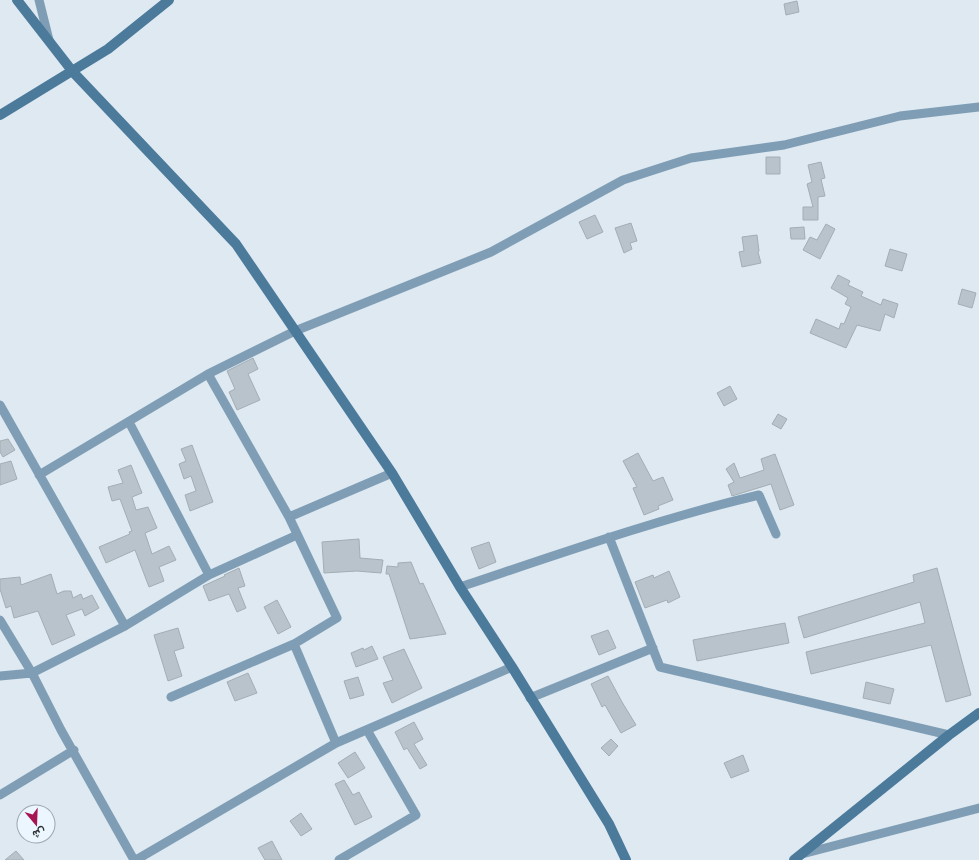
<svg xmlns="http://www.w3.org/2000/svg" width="979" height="860" font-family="'IBM Plex Serif',Vazirmatn,serif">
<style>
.building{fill:#b9c3cb;stroke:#a2adb4}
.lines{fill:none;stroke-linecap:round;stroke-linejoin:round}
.street{stroke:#7f9eb5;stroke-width:9}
.secondary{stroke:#4b7a9b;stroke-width:10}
</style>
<rect width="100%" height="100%" fill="#dee9f1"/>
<path class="building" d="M797 1 799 12 786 15 784 4Z
M766 157H780V174H766Z
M821 162 825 178 821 179 825 196 818 197V220H803V207H813L807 184 812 182 808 165Z
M595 215 603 232 587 239 579 222Z
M631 223 637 241 630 243 632 249 624 253 615 228Z
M826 224 835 229 820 259 803 250 810 237 817 240Z
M804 227 805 239H791L790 228Z
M757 235 759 251 758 252 761 263 742 267 739 252 744 251 742 237Z
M890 249 907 254 902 271 885 266Z
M838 275 850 281 848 285 863 292 861 296 881 305 883 299 898 304 894 318 885 314 880 331 857 325 846 348 810 333 816 319 839 329 841 323 844 324 851 307 845 304 848 298 831 288Z
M962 289 976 293 972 308 958 304Z
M253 358 258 369 248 374 260 400 237 410 229 392 235 389 227 371Z
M730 386 737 399 724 406 717 393Z
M778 414 787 419 781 429 772 424Z
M8 439 15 450 3 457 0 452V441Z
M192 445 213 502 190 511 185 495 196 491 191 476 184 479 179 464 186 461 181 449Z
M638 453 653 481 663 477 673 500 658 506 659 509 644 515 633 488 637 487 623 461Z
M775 454 794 505 780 510 771 484 732 496 728 485 734 482 726 469 734 463 740 478 764 470 761 459Z
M11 461 17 479 0 485V464Z
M131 465 142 493 132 497 136 510 148 507 157 528 145 533 152 554 169 546 176 560 159 567 164 581 149 587 135 550 106 563 99 547 130 534 129 532 132 531 120 499 112 501 108 487 123 483 118 470Z
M359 539 360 558 383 560 381 573 357 571 324 573 322 542Z
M489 542 496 562 479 569 471 548Z
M411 562 420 584 423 583 446 634 410 639 389 574H386L387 566 398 567V563Z
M239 568 245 586 238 588 246 608 237 612 229 594 209 601 203 586 225 576 224 575Z
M937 568 971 695 946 702 931 645 811 674 806 652 925 623 920 602 804 638 798 617 914 582 913 575Z
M669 571 680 597 668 603 667 600 645 608 635 582 653 575 654 578Z
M51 574 57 594 64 591H71L73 598 81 594 83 599 92 595 99 608 85 616 82 609 66 615 75 635 52 645 38 611 14 618 11 606 6 608 0 589V579L20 577 21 585Z
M277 600 291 627 278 634 264 607Z
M785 623 789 643 697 661 693 640Z
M178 628 184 648 174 651 182 676 168 681 154 635Z
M608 630 616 648 599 655 591 636Z
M372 646 378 659 356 667 351 653 363 648 364 650Z
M404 649 422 688 392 703 383 683 393 680 383 657Z
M248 673 257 693 235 701 227 682Z
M608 676 622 702 636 725 621 733 605 705 602 707 591 684Z
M358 677 364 695 350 699 344 681Z
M866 682 894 689 890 704 863 698Z
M414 722 423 739 414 744 427 765 420 769 407 748 404 750 395 732Z
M611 739 618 746 609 756 601 748Z
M355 752 365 768 348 778 338 763Z
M743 755 749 771 731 778 724 763Z
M344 780 353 795 359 792 372 817 355 825 335 784Z
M301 813 312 829 301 836 290 821Z
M272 841 282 860H265L258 848Z
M16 851 24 860H5Z"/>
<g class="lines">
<path class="street" d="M39 0 49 40
M0 405 125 626
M129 422 209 575
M39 475 208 374 295 331 491 252 623 180 691 158 784 145 900 116 979 107
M289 517 392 473
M609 537 660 667 949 735
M460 587C559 554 658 519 759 495L776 534
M0 620 32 673 61 730 134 860
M294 644 336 743
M0 676 32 673 125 626 209 575 297 535
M171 697 294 644 337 618 289 517 208 374
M530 698 653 648
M0 795 74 750
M802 854 979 808
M136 860 336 743 512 667
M339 860 416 815 367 730"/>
<path class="secondary" d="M17 0 73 72 236 244 392 473 460 587 512 667 609 824 626 860
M0 115 108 49 169 0
M794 860 949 735 979 713"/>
</g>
<g transform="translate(36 824) rotate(161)"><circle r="19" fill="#ebf6fe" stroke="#9fa7ad"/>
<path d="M0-3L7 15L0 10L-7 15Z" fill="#a61452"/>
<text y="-6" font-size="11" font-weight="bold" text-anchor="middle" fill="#2c3033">ش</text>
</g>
</svg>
